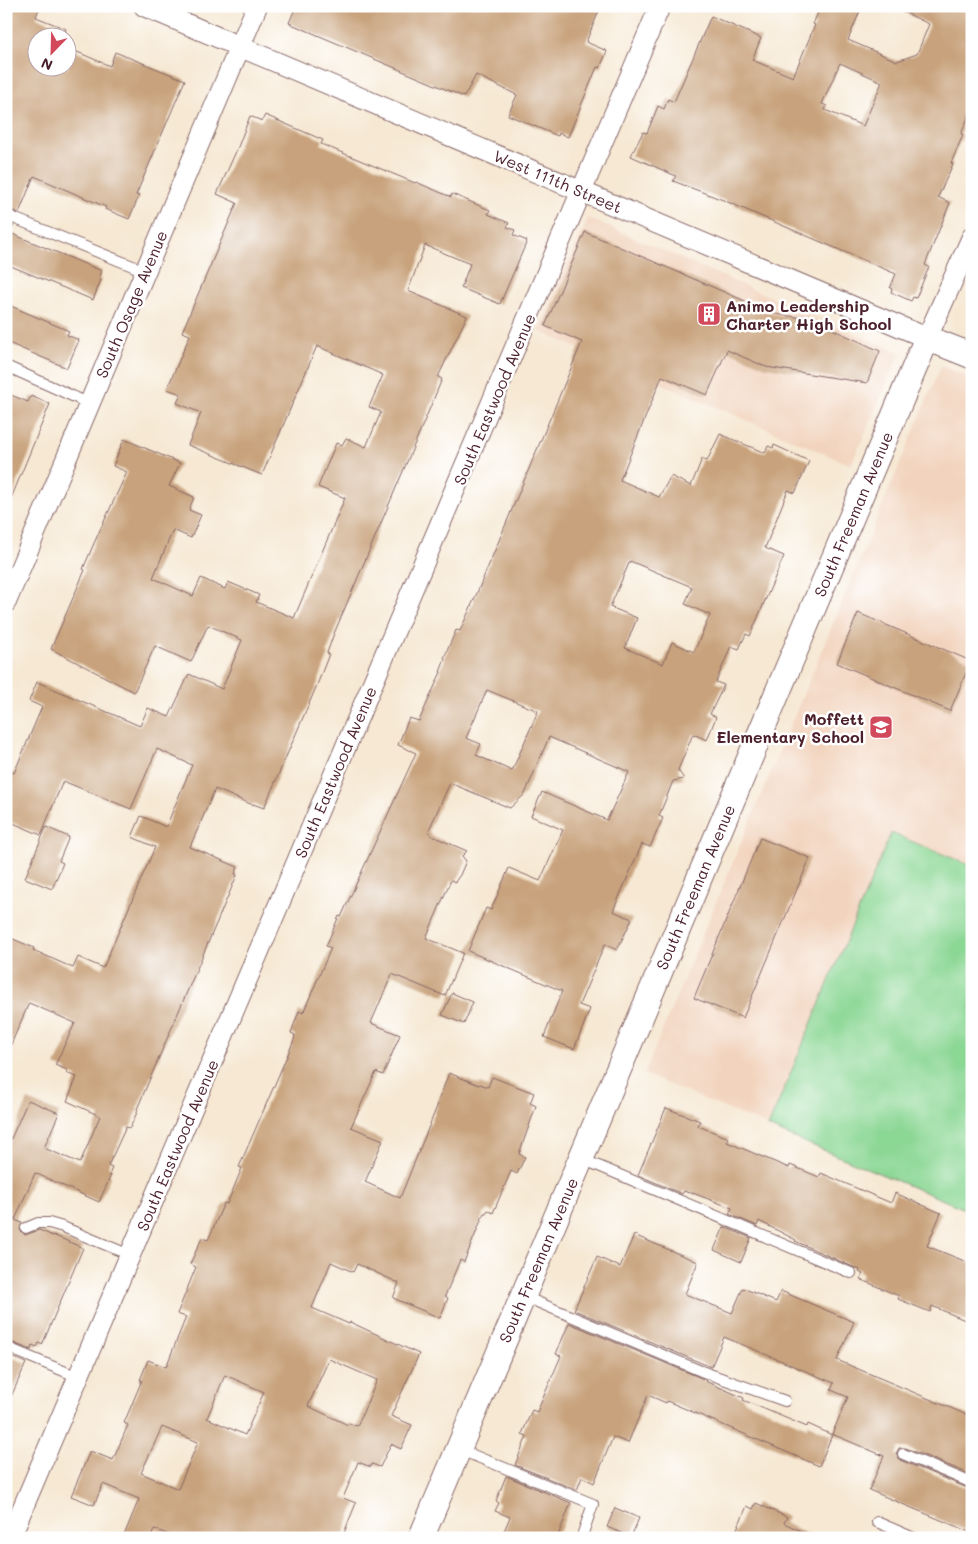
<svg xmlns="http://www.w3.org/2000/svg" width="978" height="1544" font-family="Mali,sans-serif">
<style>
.built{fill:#f2d4be}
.green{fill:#8bd794;stroke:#6a7b60}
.building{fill:#c8a27c;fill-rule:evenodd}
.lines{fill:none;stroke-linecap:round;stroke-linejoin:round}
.service-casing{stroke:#866566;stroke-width:12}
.minor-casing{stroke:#866566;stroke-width:22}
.tertiary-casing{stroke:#866566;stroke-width:27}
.service{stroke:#fff;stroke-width:10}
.minor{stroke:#fff;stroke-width:20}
.tertiary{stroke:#fff;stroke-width:25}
.labels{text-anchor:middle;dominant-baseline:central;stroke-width:5;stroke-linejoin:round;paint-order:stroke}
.street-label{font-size:16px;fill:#4a1f2b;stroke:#fff}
.poi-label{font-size:16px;font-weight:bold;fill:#4a1f2b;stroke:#fff;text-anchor:start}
</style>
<rect width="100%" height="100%" fill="#fff"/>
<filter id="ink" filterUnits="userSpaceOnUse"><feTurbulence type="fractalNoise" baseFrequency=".02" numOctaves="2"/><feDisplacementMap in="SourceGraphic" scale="10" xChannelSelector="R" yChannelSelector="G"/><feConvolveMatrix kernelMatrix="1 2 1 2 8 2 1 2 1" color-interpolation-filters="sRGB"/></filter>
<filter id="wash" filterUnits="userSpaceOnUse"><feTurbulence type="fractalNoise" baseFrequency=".0096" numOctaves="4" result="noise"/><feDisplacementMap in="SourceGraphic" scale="20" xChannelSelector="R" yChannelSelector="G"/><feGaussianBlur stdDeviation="1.12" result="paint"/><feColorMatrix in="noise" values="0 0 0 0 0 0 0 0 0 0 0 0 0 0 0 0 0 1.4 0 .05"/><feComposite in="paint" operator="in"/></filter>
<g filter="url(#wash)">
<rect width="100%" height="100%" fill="#f6e8d3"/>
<path class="built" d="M588 218 900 353 851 465 539 331Z
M941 366 972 379V1212L644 1074Z"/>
<path class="green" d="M891 833 972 866V1212L768 1127Z"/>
<g id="blocks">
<path class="building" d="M6 6H40L36 17 66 29 63 38H38V68H68V48L110 66 115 52 185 80 136 195 139 196 129 219 105 209 106 207 34 176 19 213 6 208Z
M296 6H601L586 42 607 51 600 68 597 67 568 137 559 133 558 136 508 115 517 95 476 75 464 97 289 23Z
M821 6H862L848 40 897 61 917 54 929 24 891 6H972V108L961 134 963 135 951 163 953 164 938 197 950 203 925 265 929 267 916 298 913 297 911 301 891 292 892 289 890 288 896 274 723 200 673 181 676 176 631 156 643 132 647 133 658 106 664 109 668 99 674 102 711 16 761 38 752 60 793 77 815 25 813 24ZM840 63 882 82 863 126 825 110 827 106 822 104Z
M265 115 323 140 321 144 415 183 416 182 451 197 452 194 490 210 488 214 509 223 507 227 515 230 513 235 527 241 500 304 461 288 470 264 425 245 408 291 467 316 438 377 442 379 432 403 333 636 327 653 329 654 317 685 264 808 253 804V805L215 789 190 847 238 867 235 874 237 875 137 1109 138 1110 130 1128 126 1127 108 1166 112 1168 109 1175H111L99 1202 35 1173 15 1220 22 1223 20 1230 25 1235 39 1230 53 1236V1235L83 1248 42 1345 39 1343 37 1347 32 1345 31 1350 6 1340V1150L28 1100 59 1113 44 1148 80 1163 100 1116 67 1101 77 1077 66 1073 67 1070 55 1065 75 1023 29 1003 6 1056V936L34 948 33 950 73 968 78 957 103 968 155 847 132 837 141 816 166 827 192 765 157 749 131 809 63 781 41 835 6 820V770L14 773 42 707 29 701 37 682 140 726 148 708 169 717 189 674 222 689 242 640 208 625 191 662 155 646 134 692 51 649 85 570 83 569 95 541 127 472 113 466 124 439 180 463 169 486 194 497 189 510 201 515 191 538 173 530 153 578 193 596 201 578 225 589 228 582 259 595 256 602 294 618 345 498 318 487 336 443 342 445 346 438 366 447 381 412 369 407 383 375 317 346 262 475 188 445 201 413 177 403 181 394 167 389 190 335 182 332 237 203 217 194 238 147 250 116 262 121Z
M6 223 14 225 10 233 102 271 99 279 101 280 93 300 6 264Z
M585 232 775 314 810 319 880 351 867 383 766 367 727 350 707 395 662 376 620 480 659 497 671 476 691 486 702 459 707 461 720 434 765 453 768 446 773 448 774 445 809 461 795 493 788 490 765 548 784 556 750 636 746 634 739 649 731 646 716 682 724 685 710 714 716 717 707 740 693 734 678 770 684 779 673 781 659 816 663 818 650 847 642 844 613 911 632 919 617 950 605 944 579 1005 590 1009 574 1049 544 1037 562 991 468 951 486 908 491 910 509 868 540 881 563 830 531 816 542 792 607 820 629 772 549 737 525 794 510 808 450 783 428 832 431 833 430 835 467 851 462 856 466 861 460 875 455 882 451 880 426 938 463 953 445 996 392 974 371 1023 400 1035 383 1075 376 1072 351 1127 383 1140 365 1182 400 1198 438 1104H437L449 1073 479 1085 480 1084 488 1087 492 1077 534 1093 530 1103 536 1106 519 1154 525 1157 517 1174 511 1171 493 1213 488 1210 486 1213H484L464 1262 460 1260 445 1296 448 1298 440 1318 393 1298 399 1283 357 1264 353 1272 331 1262 312 1308 349 1324 350 1322 419 1354 391 1416 412 1425 401 1449 391 1444 380 1467 372 1464 371 1467 358 1462 343 1498 356 1503 342 1538H177L154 1529 151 1538H123L139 1499 103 1484 94 1505 71 1496 90 1451 113 1460 128 1425 124 1423 142 1380H140L148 1360 166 1367 186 1317 177 1314 196 1267 190 1264 202 1238 208 1240 224 1203 227 1204 242 1168 239 1167 294 1040 295 1035 291 1033 299 1011 303 1013 331 948 326 946 339 916 341 917 416 753 398 745 409 718 419 721 441 672H440L445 659 444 658 456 630 460 631 477 593 582 342 545 326ZM630 561 692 587 685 604 710 615 694 652 672 642 663 664 625 648 637 618 610 607ZM487 690 538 711 512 771 476 755 481 744 466 738ZM329 1359 377 1380 357 1426 349 1423 348 1425 308 1406ZM225 1375 264 1392 245 1435 207 1418ZM162 1427 198 1442 178 1489 141 1473Z
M6 304 69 331 67 335 79 340 67 368 6 342Z
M6 393 28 402 31 396 50 404 7 508Z
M858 613 971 661 950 711 837 663Z
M46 827 69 837 59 861 63 863 52 889 25 878Z
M760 838 810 858 743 1018 694 998Z
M452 993 473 1002 464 1024 442 1015Z
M666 1108 700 1121 698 1126 729 1138 727 1142 789 1168 790 1165 819 1177 821 1173 891 1203 895 1193 941 1213 927 1246 972 1264V1323L932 1306 930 1312 898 1299 899 1296 860 1279 863 1274 859 1272 860 1270 795 1241 796 1240 759 1221 757 1226 729 1214 732 1208 690 1192 689 1193 684 1191 682 1194 638 1175Z
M724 1227 751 1238 741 1262 714 1250Z
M634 1235 698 1262 685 1294 732 1313 743 1288 776 1302 781 1291 854 1322 837 1360 972 1417V1475L906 1448H899L896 1454 900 1460 972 1490V1533L869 1490 884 1456 832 1434 848 1397 831 1390 834 1383 724 1337 711 1367 574 1310 597 1257 620 1267Z
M569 1323 706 1380 705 1381 744 1398 743 1400 807 1427 808 1424 832 1435 819 1466 667 1401 666 1403 648 1395 628 1443 613 1437 594 1483 582 1477 577 1490 515 1465 527 1436 522 1434 532 1410 537 1412 561 1356 556 1354Z
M6 1355 26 1363 6 1408Z
M506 1476 571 1503 557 1538H501L510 1517 495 1511 499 1503 496 1501Z
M756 1503 787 1517 784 1523 816 1538H733L747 1506 753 1509Z
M615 1508 639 1518 631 1537 607 1527Z"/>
</g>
</g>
<g filter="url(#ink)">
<use href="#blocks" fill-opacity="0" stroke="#866566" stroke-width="1"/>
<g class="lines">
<g class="service-casing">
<path id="service" d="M6 215 145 271
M6 366 90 404
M582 1159 851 1273
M26 1228 38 1223H49L63 1227 130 1255
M523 1296 701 1371 785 1401
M6 1347 78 1377
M458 1449 593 1504 583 1533
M903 1454 972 1483
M877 1522 914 1538"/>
</g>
<g class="minor-casing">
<path id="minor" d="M144 6 927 338 972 237
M6 602 257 6
M10 1538 660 6"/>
</g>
<g class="tertiary-casing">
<path id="tertiary" d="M421 1538 927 338 972 356"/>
</g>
<use href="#service" class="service"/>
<use href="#minor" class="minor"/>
<use href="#tertiary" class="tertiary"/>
</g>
</g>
<defs>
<g id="building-square" transform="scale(1.25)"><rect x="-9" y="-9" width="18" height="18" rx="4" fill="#d1495b" stroke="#fff"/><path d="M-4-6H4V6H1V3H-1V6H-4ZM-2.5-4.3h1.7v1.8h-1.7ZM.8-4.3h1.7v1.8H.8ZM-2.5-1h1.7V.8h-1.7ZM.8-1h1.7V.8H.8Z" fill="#fff"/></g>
<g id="school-square" transform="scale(1.25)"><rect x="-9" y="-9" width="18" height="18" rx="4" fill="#d1495b" stroke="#fff"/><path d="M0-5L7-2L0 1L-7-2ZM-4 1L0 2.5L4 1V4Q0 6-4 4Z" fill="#fff"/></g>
</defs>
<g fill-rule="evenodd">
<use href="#building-square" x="709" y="314"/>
<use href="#school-square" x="881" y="727"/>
</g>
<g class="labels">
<g class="street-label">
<text transform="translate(558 181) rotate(23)">West 111th Street</text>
<text transform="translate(131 304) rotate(-67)">South Osage Avenue</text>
<text transform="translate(494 399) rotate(-67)">South Eastwood Avenue</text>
<text transform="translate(853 514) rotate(-67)">South Freeman Avenue</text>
<text transform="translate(335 772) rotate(-67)">South Eastwood Avenue</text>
<text transform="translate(695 887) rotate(-67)">South Freeman Avenue</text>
<text transform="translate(177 1145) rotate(-67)">South Eastwood Avenue</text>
<text transform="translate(538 1260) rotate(-67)">South Freeman Avenue</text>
</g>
<g class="poi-label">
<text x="726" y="305">Animo Leadership<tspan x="726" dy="18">Charter High School</tspan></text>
<text x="864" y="718" text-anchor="end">Moffett<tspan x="864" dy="18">Elementary School</tspan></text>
</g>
</g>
<rect width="978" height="1544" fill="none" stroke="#fff" stroke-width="25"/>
<g transform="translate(52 52) rotate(203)"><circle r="24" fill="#ffffff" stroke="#b7a5aa"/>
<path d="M0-4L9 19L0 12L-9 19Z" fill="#d1495b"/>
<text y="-8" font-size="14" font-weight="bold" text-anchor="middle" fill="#4a1f2b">N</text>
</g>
</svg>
